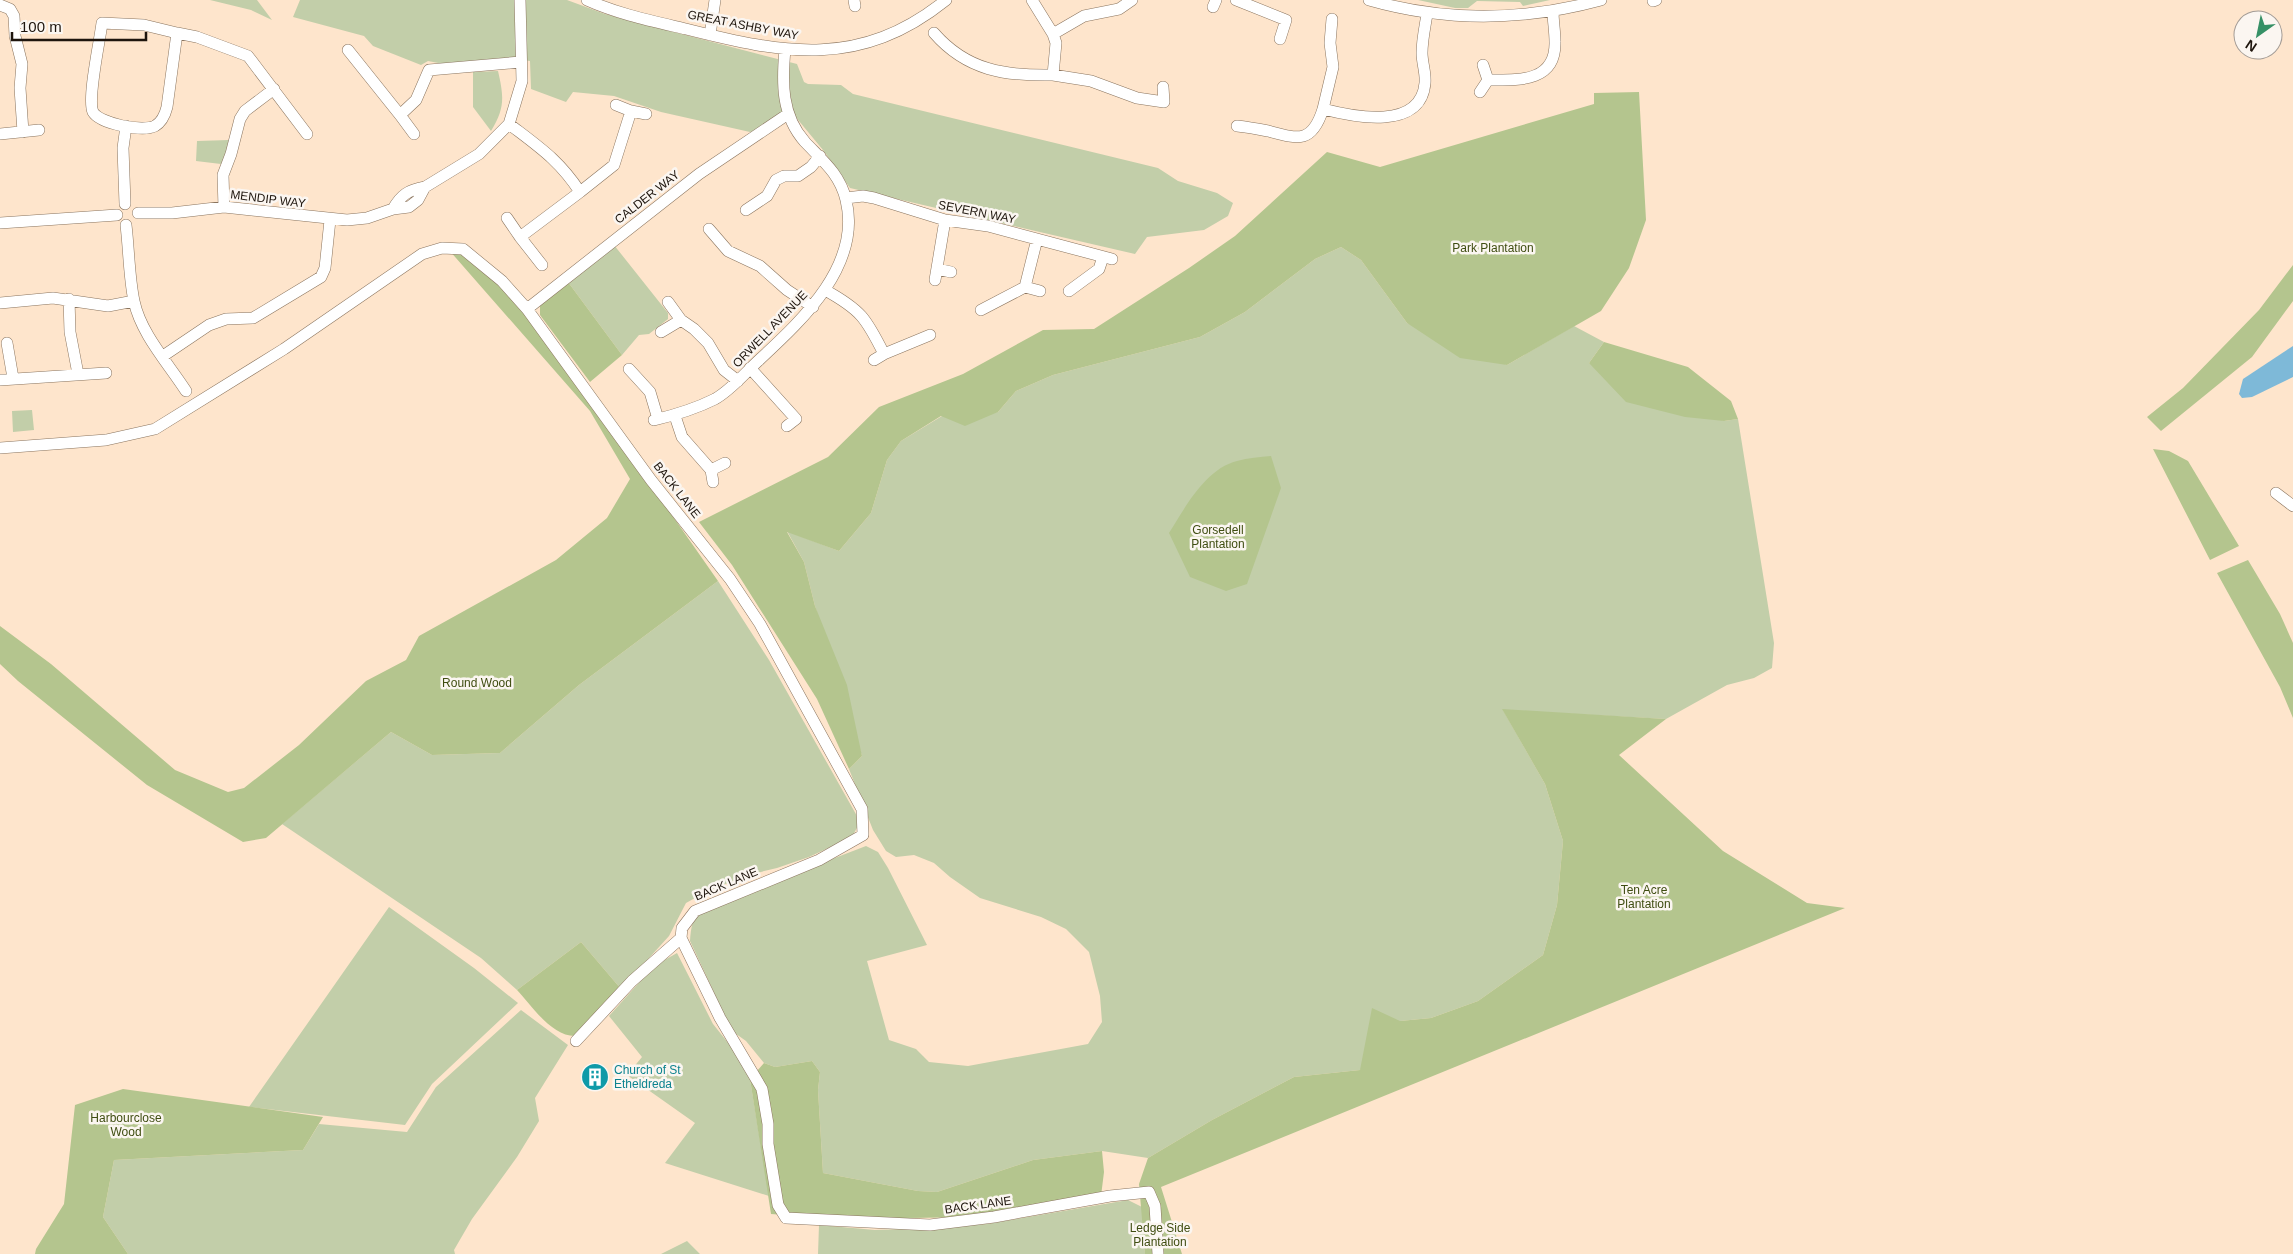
<svg xmlns="http://www.w3.org/2000/svg" width="2293" height="1254" font-family="Arial,sans-serif">
<style>
.green{fill:#c2cea9}
.forest{fill:#b4c58e}
.water{fill:#7eb9d8}
.lines{fill:none;stroke-linecap:round;stroke-linejoin:round}
.minor-casing{stroke:#8a745e;stroke-width:12}
.minor{stroke:#fff;stroke-width:11}
.labels{text-anchor:middle;dominant-baseline:central;stroke-width:5;stroke-linejoin:round;paint-order:stroke}
.street-label{font-size:12px;fill:#1e150d;stroke:#fbf6f1}
.park-label{font-size:12px;fill:#3f4d11;stroke:#fbf6f1}
.culture-label{font-size:12px;fill:#0d838f;stroke:#fbf6f1;text-anchor:start}
</style>
<rect width="100%" height="100%" fill="#fee5cc"/>
<path class="green" d="M210 0H257L272 20 251 10Z
M300 0H567L605 14 797 64 804 82 808 84 841 85 853 94 1158 168 1178 181 1217 193 1233 203 1228 216 1204 230 1147 237 1135 254 850 188 823 150 794 115 778 125 750 132 661 112 614 96 573 92 566 102 531 89 530 61 507 58 454 66 428 61 421 65 373 46 364 36 293 17Z
M1418 0H1550L1523 6 1520 2 1477 1 1468 8H1455Z
M498 71C504 97 505 108 491 131L473 107V72Z
M229 140 228 149 221 164 196 161 197 141Z
M614 245 668 313V319L649 334 639 335 622 355 568 282Z
M1341 247 1361 260 1407 323 1507 365 1574 326 1604 342 1589 363 1724 421 1738 419 1774 643 1772 668 1754 678 1727 685 1666 719 1503 710 1545 784 1563 841 1557 905 1543 955 1478 1001 1431 1018 1400 1021 1360 1070 1294 1077 1212 1120 1148 1158 1102 1151 1033 1160 937 1192 918 1191 823 1173 818 1090 820 1072 812 1061 775 1067 764 1063 746 1041 732 1031 690 941C691 927 692 919 702 909L866 846 878 852 888 868 927 945 867 961 889 1040 916 1049 929 1062 968 1066 1088 1044 1102 1022 1100 996 1089 952 1066 929 1041 917 980 898 950 877 934 863 914 855 896 857 886 851 873 830 849 769 862 756 815 606 804 562 787 531 839 551 871 513 887 460 901 441 942 416 998 412 1016 391 1053 375 1200 337 1245 312 1315 259Z
M32 410 34 430 13 432 12 411Z
M718 581 769 660 857 816 859 824 852 837 809 857 777 868 748 875 706 892 686 903 669 936 621 989 581 942 517 990 481 958 282 824 391 732 432 755 500 753 579 685Z
M389 907 474 968 518 1003 432 1084 405 1125 249 1107Z
M677 953 713 1024 733 1049 750 1079 769 1196 665 1163 695 1123 627 1075 642 1057 609 1016 654 966Z
M521 1010 568 1045 535 1098 539 1121 517 1157 472 1219 454 1250 455 1254H128L103 1217 114 1160 303 1150 319 1124 407 1132 436 1087Z
M1128 1200 1142 1207 1145 1254H818L819 1225 875 1230 935 1228 987 1224Z
M687 1241 700 1254H661Z"/>
<path class="forest" d="M1639 92 1646 220 1629 268 1601 311 1507 365 1460 358 1407 323 1361 260 1341 247 1315 259 1245 312 1200 337 1053 375 1016 391 998 412 965 426 941 416 901 441 887 460 871 513 839 551 787 532 804 562 815 606 847 685 862 756 849 769 817 699 732 565 699 522 828 457 879 407 963 374 1043 330 1094 329 1189 268 1235 236 1327 152 1380 167 1594 104V93Z
M455 249 504 289 567 365 718 581 579 685 500 753 432 755 391 732 266 838 243 842 147 785 18 681 0 664V626L51 664 175 770 228 792 244 788 299 745 366 681 406 660 419 636 556 560 607 518 630 479 590 411 449 250Z
M2293 265V301L2252 357 2161 431 2147 417 2183 388 2259 310Z
M568 282 622 355 590 382 540 315V304Z
M1604 342 1688 367 1731 401 1738 419 1724 421 1685 417 1626 402 1589 363Z
M2153 449 2169 451 2188 461 2239 546 2210 560Z
M1271 456 1281 488 1247 584 1226 591 1190 577 1169 533C1185 508 1205 469 1237 461 1248 458 1260 457 1271 456Z
M2248 560 2280 614 2293 643V718L2280 687 2217 573Z
M1502 709 1666 719 1619 755 1723 851 1807 903 1845 908 1161 1187 1182 1254H1145L1139 1184 1148 1158 1212 1120 1294 1077 1360 1070 1372 1008 1400 1021 1431 1018 1478 1001 1543 955 1557 905 1563 841 1545 784Z
M581 942 621 989 576 1036C552 1037 532 1006 517 990Z
M812 1061 820 1072 818 1090 823 1173 918 1191 937 1192 1033 1160 1102 1151 1104 1172 1101 1196 977 1217 840 1219 771 1214 750 1079 764 1063 775 1067Z
M123 1089 323 1117 303 1150 114 1160 103 1217 128 1254H35L36 1249 64 1204 75 1105Z"/>
<path class="water" d="M2293 346V377L2252 397 2242 398 2239 394 2243 379Z"/>
<g class="lines">
<g class="minor-casing">
<path id="minor" d="M587 0C618 14 652 21 686 29 785 54 860 69 946 0
M854 0 855 6
M1032 0 1053 34 1056 43 1053 75 1091 81 1137 98 1164 102 1163 87
M1236 0 1286 20 1280 39
M1369 0C1446 22 1524 21 1601 0
M1653 1 1656 0
M0 5 10 9 14 16 15 36 22 64 20 88 23 132
M1213 7 1216 0
M102 23 144 25 177 33 167 107C165 115 162 122 155 126 143 132 100 124 93 112 87 99 100 40 102 23Z
M177 33 197 37 248 56 307 134
M934 33C967 71 1006 76 1053 75
M1053 34 1084 16 1119 9 1132 0
M710 35 715 0
M348 50 400 115
M1483 65 1488 80C1517 80 1556 83 1555 42 1555 31 1553 21 1553 11
M1480 92 1488 80
M1323 109 1333 67 1330 43 1332 19
M631 111 646 114
M1237 126C1247 127 1258 129 1268 131 1298 139 1312 144 1323 109 1354 117 1421 131 1425 83 1426 73 1422 63 1422 53 1422 40 1425 27 1427 14
M0 134 39 130
M414 134 400 115 416 100 429 70 521 62
M580 192 614 165 631 111 616 105
M846 198 863 196 874 198 945 220 988 226 1112 259
M125 204 123 148 126 126
M224 207 223 175 231 154 240 119 245 111 274 89
M393 209C401 195 408 190 425 187
M746 210 767 196 776 180 784 176H798L811 167 820 156
M138 213H172L224 207 347 220 367 218 393 209 409 207 418 200 425 187 479 154 509 124 522 81 520 0
M507 218 520 237 580 192C559 160 539 147 509 124
M0 223 117 215
M126 225C129 250 129 277 134 301 141 334 168 363 186 391
M709 229 728 251 760 266 787 290 813 307
M520 237 542 265
M937 269 951 272
M935 280 945 220
M1025 287 1040 291
M825 290C861 310 866 318 884 354L874 360
M1069 291 1099 269 1103 257
M69 299 70 332 78 374
M668 302 681 320 694 329 708 343 724 370 738 381
M0 303 53 298 108 306 134 301
M527 309 699 174 788 114
M981 310 1025 287 1037 239
M661 332 681 320
M7 343 13 378
M884 354 930 335
M163 356 209 325 226 319 253 318 321 277 325 268 330 220
M750 368 796 419 787 426
M629 369 650 392 658 419
M0 380 106 373
M675 416 682 437 711 470 713 482
M654 420C675 415 695 409 715 399 731 390 744 374 758 361 801 321 862 266 846 200 840 174 822 160 805 142 781 115 782 82 785 49
M0 448 106 440 155 429 284 349 422 254 442 248 463 249 502 281 527 309 651 480 730 579 760 624 862 809 863 835 819 860 695 911 682 928 681 938 720 1018 762 1089 768 1124V1144L778 1205 786 1218 930 1225 994 1217 1110 1196 1149 1192 1155 1206 1158 1254
M711 470 725 463
M2276 493 2293 506
M576 1041 632 981 681 938"/>
</g>
<use href="#minor" class="minor"/>
</g>
<defs>
<g id="building-disc" transform="scale(1.4375)"><circle r="9.5" fill="#0f9aa8" stroke="#fbf6f1"/><path d="M-4-6H4V6H1V3H-1V6H-4ZM-2.5-4.3h1.7v1.8h-1.7ZM.8-4.3h1.7v1.8H.8ZM-2.5-1h1.7V.8h-1.7ZM.8-1h1.7V.8H.8Z" fill="#fff"/></g>
</defs>
<g fill-rule="evenodd">
<use href="#building-disc" x="595" y="1077"/>
</g>
<g class="labels">
<g class="street-label">
<text transform="translate(743 25) rotate(11)">GREAT ASHBY WAY</text>
<text transform="translate(647 197) rotate(-38)">CALDER WAY</text>
<text transform="translate(268 199) rotate(7)">MENDIP WAY</text>
<text transform="translate(977 212) rotate(11)">SEVERN WAY</text>
<text transform="translate(770 329) rotate(-46)">ORWELL AVENUE</text>
<text transform="translate(677 490) rotate(52)">BACK LANE</text>
<text transform="translate(726 884) rotate(-23)">BACK LANE</text>
<text transform="translate(978 1205) rotate(-8)">BACK LANE</text>
</g>
<g class="park-label">
<text x="1493" y="248">Park Plantation</text>
<text x="1218" y="530">Gorsedell<tspan x="1218" dy="14">Plantation</tspan></text>
<text x="477" y="683">Round Wood</text>
<text x="1644" y="890">Ten Acre<tspan x="1644" dy="14">Plantation</tspan></text>
<text x="126" y="1118">Harbourclose<tspan x="126" dy="14">Wood</tspan></text>
<text x="1160" y="1228">Ledge Side<tspan x="1160" dy="14">Plantation</tspan></text>
</g>
<g class="culture-label">
<text x="614" y="1070">Church of St<tspan x="614" dy="14">Etheldreda</tspan></text>
</g>
</g>
<g transform="translate(2258 35) rotate(213)"><circle r="24" fill="#fbf6f1" stroke="#a39c96"/>
<path d="M0-4L9 19L0 12L-9 19Z" fill="#369066"/>
<text y="-8" font-size="14" font-weight="bold" text-anchor="middle" fill="#1e150d">N</text>
</g>
<path d="M12 32v8h134v-8" fill="none" stroke="#1e150d" stroke-width="2.5"/>
<text x="20" y="32" font-size="15" fill="#1e150d" stroke="#fbf6f1" stroke-width="4" paint-order="stroke">100 m</text>
</svg>
